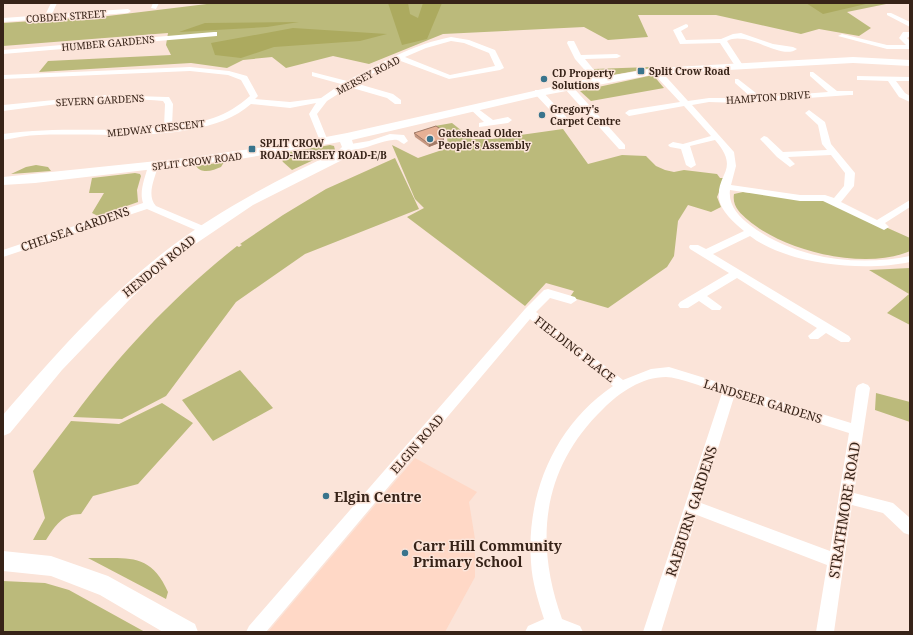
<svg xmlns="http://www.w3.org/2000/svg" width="913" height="635" font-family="'Noto Serif',serif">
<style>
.built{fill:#ffd8c6}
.green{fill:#bbba7b}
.forest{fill:#acaa5f}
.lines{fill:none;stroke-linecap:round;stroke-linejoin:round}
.street{fill:#fff;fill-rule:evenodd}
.secondary{fill:#fff;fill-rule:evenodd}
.wall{fill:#c69780}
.shaded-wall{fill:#a17b68}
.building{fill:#e6b095;stroke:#a17b68}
.poi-dot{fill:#39748c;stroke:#fbe4d9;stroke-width:1.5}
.labels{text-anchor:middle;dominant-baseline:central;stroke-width:3;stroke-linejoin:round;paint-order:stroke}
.far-street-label{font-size:10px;fill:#372318;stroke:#fbe4d9}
.far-poi-label{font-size:10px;font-weight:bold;fill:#372318;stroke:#fbe4d9;text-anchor:start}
.street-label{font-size:12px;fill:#372318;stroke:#fbe4d9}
.near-poi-label{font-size:14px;font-weight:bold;fill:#372318;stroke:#fbe4d9;text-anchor:start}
.near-street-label{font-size:14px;fill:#372318;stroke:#fbe4d9}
</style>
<rect width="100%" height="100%" fill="#fbe4d9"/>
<path class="built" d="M415 458 477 492 469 502 475 539V577L445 632H268Z"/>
<path class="green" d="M215 3H891L847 12 871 28 859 36 819 29 801 34 716 15H638L648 37 608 40 584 27 443 34 369 64 333 56 286 68 272 57 243 60 227 68 191 63 39 72 48 61 171 55 166 45 168 33 3 46V23L108 16Z
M650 67 651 68 608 76 597 75 594 69Z
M653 75 664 88 591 101 580 91Z
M452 123 472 139H492L563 129 588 164 622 155 646 156 656 166 665 170 674 172 684 170 717 174 720 178H725L717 197 721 207 711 212 688 205 678 221 674 256 667 267 608 308 570 297 574 291 546 283 525 306 407 217 424 208 415 199 392 145 418 158 448 148 447 136 435 126Z
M330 145 334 146 335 150 292 170 283 162 278 154Z
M395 158 419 209 305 254 236 302 166 396 122 419 73 417C121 352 174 296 237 246L239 247 242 245 240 244 283 215 326 189Z
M224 162 221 167C214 170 202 175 196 166Z
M36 165 48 167 51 171 11 174 26 167Z
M135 173 140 174 141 176 137 190 138 202 98 216 92 213 104 193H89L92 178Z
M743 192 825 200 910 238V251C865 271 784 251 748 220 740 213 732 206 734 194Z
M910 268V325L887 313 909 294 869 270Z
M240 370 273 408 213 441 182 400Z
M876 393 910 402V422L875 410Z
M162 403 193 423 138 484 93 496 81 514C62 514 56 525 46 540H33L45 518 33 471 71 421 119 424Z
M88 558C126 559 150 551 168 592L166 599Z
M3 581 45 583 69 590 145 632H3Z"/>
<path class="forest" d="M388 3H408L410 14 418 18 423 3H442L427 39 402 45Z
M806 3H870L823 14Z
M299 22 267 27 179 32 205 23Z
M293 28 387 34 360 41 274 47 241 58 215 55 211 43Z"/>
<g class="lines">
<path class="street" d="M51 3H57L52 14 128 9 131 11 128 13 3 22V18L45 15Z
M153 3H159L156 9 151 8Z
M887 13H891L910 22V27L887 15Z
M686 24 688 25V27L681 31 686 40 721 39 733 34 741 33 773 44 793 47 797 49C781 61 748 30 727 41L744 67 740 69H737L720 43 680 44 673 30Z
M214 32H217V36L3 54V50Z
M903 32H910V36L907 38 910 41V49H887L838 36 842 34 887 45H906L899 38Z
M451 37 469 40 495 50 504 68 500 70 449 79 398 60 355 83 393 94 401 100V104H395L387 98 349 87 327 101 317 114 328 141 324 144 320 141 309 114 316 103 290 108 251 104C204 146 99 132 39 135 27 135 15 138 3 140V134C56 126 110 133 164 127L165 104 163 101C109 96 56 104 3 111V105L106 95 166 97H169L173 104 172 126C204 123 226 117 250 96L241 80 228 75 190 71 3 79V75L190 67 229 71 247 76 258 96 255 99 290 102 321 98 341 84 312 76V72L347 81C380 63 414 44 451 37ZM451 41 464 43 489 53 495 66 450 75 405 57 426 48Z
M568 41H574L581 55 617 54 621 56 617 58 585 59 603 81 596 83 575 59 567 43Z
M653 69H659L688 101 709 98H752L735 83V79H738L761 97 828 92 810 76V72H813L837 91H853V95H850L739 103 709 102 692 105 734 152 736 166 731 185 800 195H825L834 198 844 186 845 173 831 155 788 157 795 164 790 167 777 157 760 139 764 136 767 137 783 152 827 150 822 144 818 125 805 113 809 110 825 122 831 144 855 173 854 186 841 202 877 220 910 200V207L885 223 889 227 884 230 823 201H800L730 190C728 205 739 217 750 225 794 259 857 267 910 256V262C864 272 788 265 750 236L713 254 849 336 851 339 849 342H841L826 333 818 339H810L808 336 817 328 737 278 707 296 722 307 720 310H712L699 301 688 308H680L678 305 680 302 729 273 690 249 689 247 690 245H698L706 249 744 231C734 223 721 211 719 199 716 173 741 170 715 140L690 146 696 165 691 168 686 165 681 149 670 147 668 145 673 142 683 144 711 136 684 106 629 116 625 113 629 110 680 102 653 73Z
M857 76 910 77V81H896L905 93 910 96V102L899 97 888 81 860 80H857Z
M565 85H571L625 145V149H619L565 89Z
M535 90H541L570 121V125H564L535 94Z
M473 105 493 120 508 117 512 120 508 123 479 127V123L484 122 469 108Z
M390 134 404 135 408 141 404 144C399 142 399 139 393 140 381 140 353 156 343 147L345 145 369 141Z
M153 163 158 166C155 178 146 195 156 206L208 228 209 230 208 232H200L147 209 3 257V250L143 203C139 191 145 178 148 166Z
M548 289 575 297 577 300 571 304 550 298 536 312 623 380 651 369 669 367 851 423 856 388 858 385 863 383 868 385 870 388 854 493 893 503 910 518V535L904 533 883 513 852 505 834 632H816L827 565 697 515 661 632H643L722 393C708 389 679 377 666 377 642 377 620 392 603 409 542 468 534 541 562 619L580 626 583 632H525L528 626 544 619C538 600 532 582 531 562 526 494 555 425 613 386L530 319 266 632H246L249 626 525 309 544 290ZM734 397 849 433 830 551 701 503Z"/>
<path class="secondary" d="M853 57 910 60V66L853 63 656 74 540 96 352 140 354 147 348 157 253 205 179 255 132 297 62 370 10 433 3 436V415C54 356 106 297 168 249 220 209 279 179 338 151L342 147 340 142 240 159 35 183 3 185V177L186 158 294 143 347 133 578 81 656 68Z
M3 551 51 556 108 576 195 624 198 632H163L100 595 51 576 3 571Z"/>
</g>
<path class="wall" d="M414 133 445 136 442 137 444 138V141L429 147 415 137Z"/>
<path class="shaded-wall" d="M445 132V136L440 138V134Z
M444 138V141L429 147V144Z"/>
<path class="building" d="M436 126 445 132 440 134 444 138 429 144 414 133Z"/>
<g class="poi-dot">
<rect x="637" y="67" width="8" height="8" rx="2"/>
<circle cx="544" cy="79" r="4"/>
<circle cx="542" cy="115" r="4"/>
<circle cx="430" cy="139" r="4"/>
<rect x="248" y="145" width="8" height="8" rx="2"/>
<circle cx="326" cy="496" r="4"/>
<circle cx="405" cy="553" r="4"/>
</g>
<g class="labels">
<g class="far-street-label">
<text transform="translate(66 16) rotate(-4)">COBDEN STREET</text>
<text transform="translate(108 43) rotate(-5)">HUMBER GARDENS</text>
<text transform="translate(368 75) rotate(-28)">MERSEY ROAD</text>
<text transform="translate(768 97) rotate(-4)">HAMPTON DRIVE</text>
<text transform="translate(100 100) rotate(-3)">SEVERN GARDENS</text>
<text transform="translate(156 128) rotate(-6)">MEDWAY CRESCENT</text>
<text transform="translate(197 161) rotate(-7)">SPLIT CROW ROAD</text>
</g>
<g class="far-poi-label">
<text x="649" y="71">Split Crow Road</text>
<text x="552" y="73">CD Property<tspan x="552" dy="12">Solutions</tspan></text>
<text x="550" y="109">Gregory's<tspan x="550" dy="12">Carpet Centre</tspan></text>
<text x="438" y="133">Gateshead Older<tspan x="438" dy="12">People's Assembly</tspan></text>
<text x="260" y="143">SPLIT CROW<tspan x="260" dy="12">ROAD-MERSEY ROAD-E/B</tspan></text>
</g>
<g class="street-label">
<text transform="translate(75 229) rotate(-19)">CHELSEA GARDENS</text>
<text transform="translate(159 266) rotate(-39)">HENDON ROAD</text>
<text transform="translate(575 349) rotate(38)">FIELDING PLACE</text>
<text transform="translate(763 401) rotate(17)">LANDSEER GARDENS</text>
<text transform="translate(417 444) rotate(-49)">ELGIN ROAD</text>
</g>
<g class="near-poi-label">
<text x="334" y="496">Elgin Centre</text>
<text x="413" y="545">Carr Hill Community<tspan x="413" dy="16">Primary School</tspan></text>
</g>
<g class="near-street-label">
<text transform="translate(844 510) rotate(-81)">STRATHMORE ROAD</text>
<text transform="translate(691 511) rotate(-72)">RAEBURN GARDENS</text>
</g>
</g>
<rect width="913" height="635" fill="none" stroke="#372318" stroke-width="8"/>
</svg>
